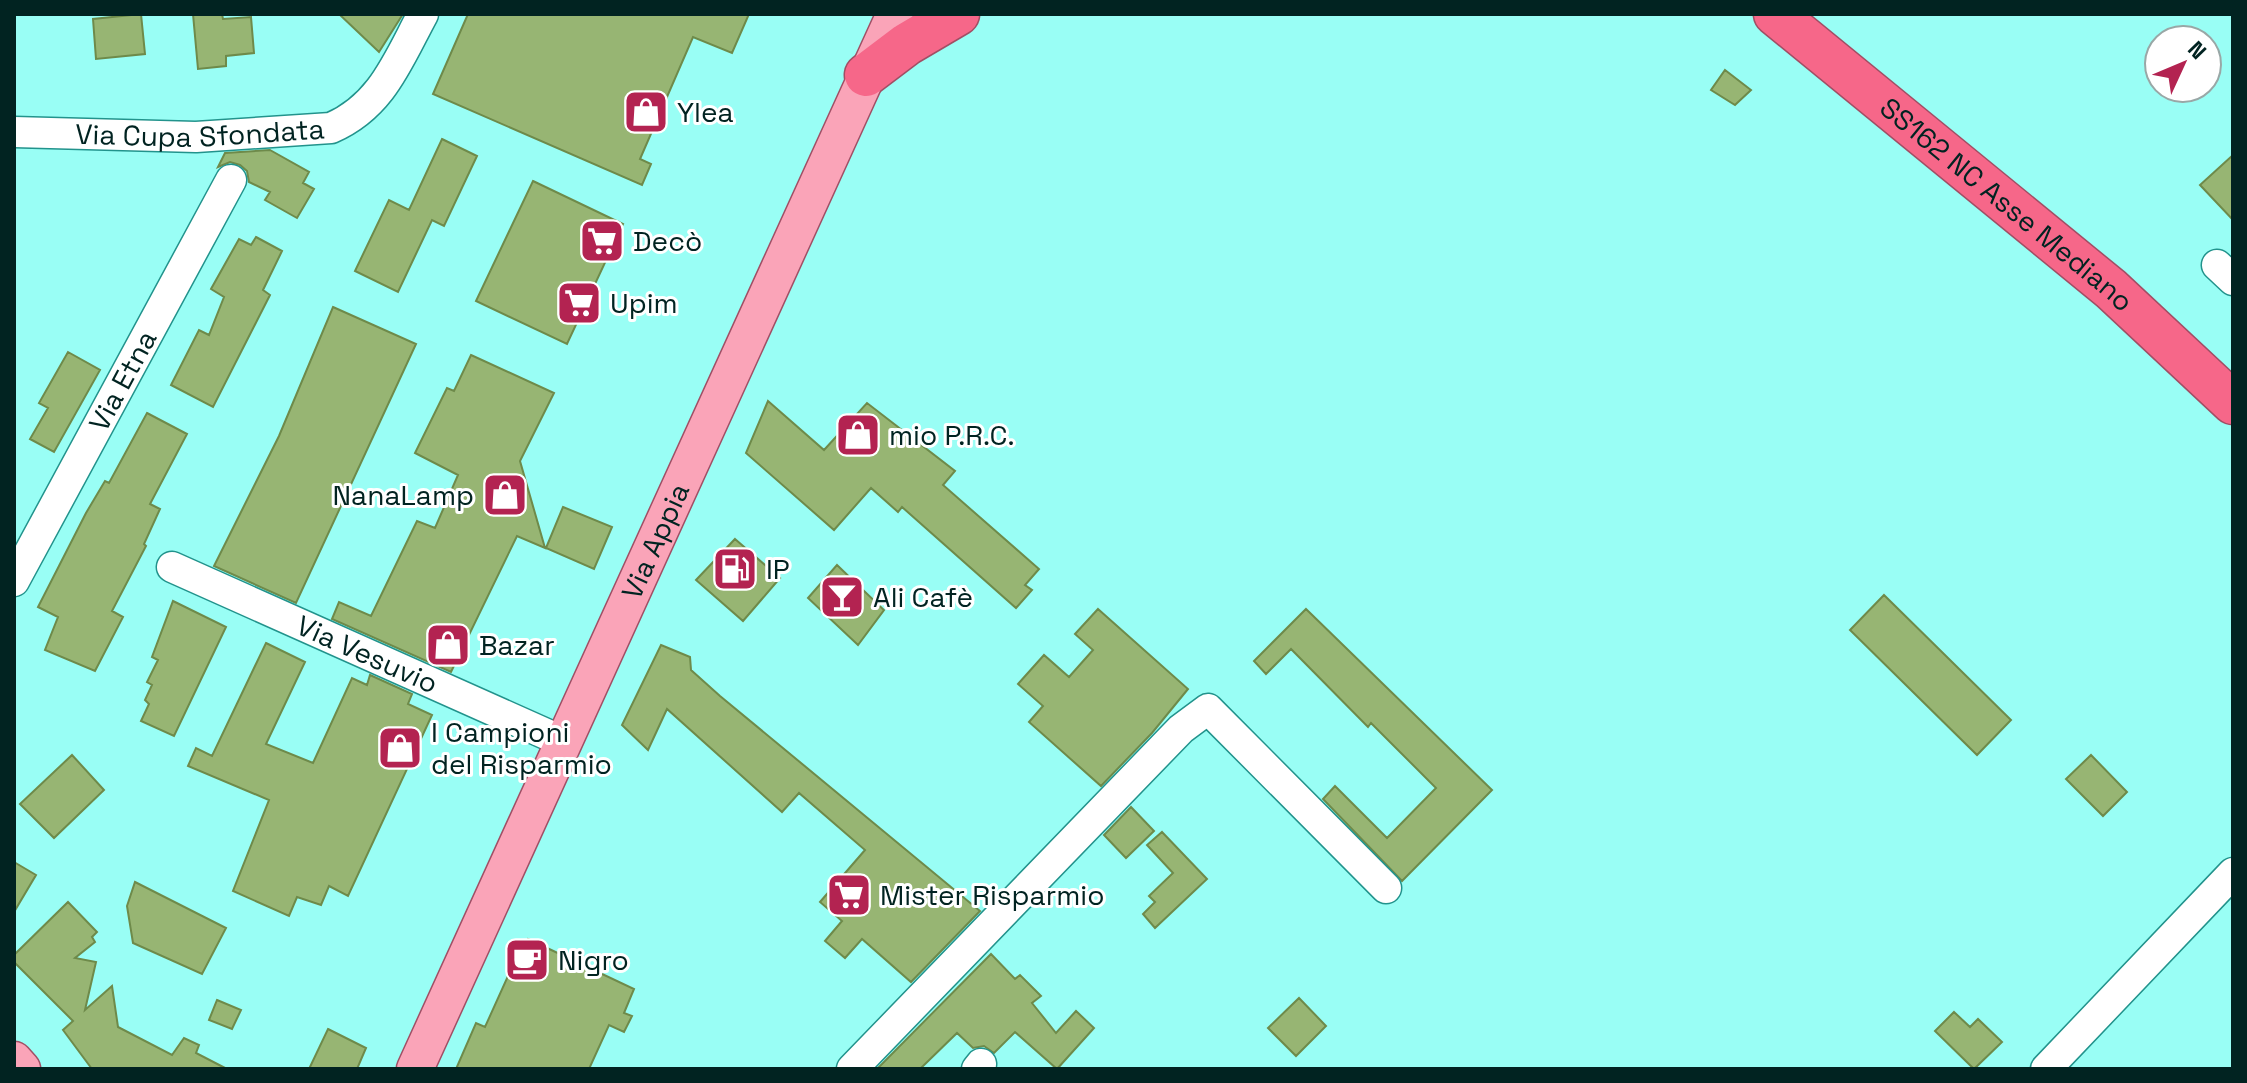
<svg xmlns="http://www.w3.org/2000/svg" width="2247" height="1083" font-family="'Space Grotesk',sans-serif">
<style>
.building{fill:#97b573;stroke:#6e8a4a;stroke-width:2}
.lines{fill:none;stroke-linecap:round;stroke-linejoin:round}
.minor-casing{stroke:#22938c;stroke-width:33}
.major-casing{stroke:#a04f65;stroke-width:39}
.highway-casing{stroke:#a04f65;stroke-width:45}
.minor{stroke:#fff;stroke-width:30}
.major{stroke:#faa4b8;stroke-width:36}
.highway{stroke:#f66789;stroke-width:42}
.labels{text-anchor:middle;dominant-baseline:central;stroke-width:6;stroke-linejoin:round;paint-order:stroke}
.poi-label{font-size:28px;fill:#012321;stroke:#fff;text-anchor:start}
.street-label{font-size:28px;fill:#012321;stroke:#fff}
</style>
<rect width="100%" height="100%" fill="#99fef5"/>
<path class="building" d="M141 14 145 54 96 59 93 19Z
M193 14H222L223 19 251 17 254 53 226 56V66L198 69Z
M339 14H403L379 52Z
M468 14H749L732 53 693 37 640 159 651 164 642 185 433 94Z
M1725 70 1751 90 1735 105 1711 90Z
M442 139 477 156 444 226 432 220 398 292 355 271 389 200 409 210Z
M270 150 309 172 303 183 314 189 297 218 265 200 270 192 249 182 247 171 240 165 230 162 218 167 225 153Z
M2233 155V220L2200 185Z
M533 181 623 224 567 344 476 301Z
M256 237 282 251 263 290 270 295 213 407 171 385 199 330 209 335 224 297 211 289 239 239 251 245Z
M333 307 416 344 296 603 214 566 279 436Z
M68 352 100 370 54 452 30 439 48 408 39 403Z
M471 355 554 393 520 461 545 548 517 536 451 672 332 619 339 602 371 616 417 521 435 528 458 475 415 453 447 388 454 391Z
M768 401 824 450 867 403 955 471 943 485 1039 569 1025 585 1032 590 1016 608 902 507 898 512 871 488 834 530 746 453Z
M147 413 187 434 150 504 160 509 144 544 146 546 112 611 123 617 95 671 45 650 58 617 38 607 86 513 105 481 109 483Z
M563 507 612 527 594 569 546 548Z
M735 539 780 578 743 621 696 580Z
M837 565 884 610 858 645 808 598Z
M1884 595 2011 720 1977 755 1850 630Z
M173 601 226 627 174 736 141 721 149 704 145 700 152 685 147 682 158 660 152 657Z
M1098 609 1188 689 1152 733 1101 786 1029 722 1043 706 1018 684 1044 655 1069 677 1093 650 1075 634Z
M1306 609 1492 790 1402 881 1323 799 1335 786 1387 838 1436 788 1371 723 1368 727 1291 649 1266 674 1254 661Z
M266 643 305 662 266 744 313 763 352 678 367 685 370 675 412 694 408 704 432 715 348 896 329 886 321 905 297 897 289 916 233 891 269 800 188 766 196 748 212 756Z
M661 645 690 657 691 670 720 696 980 911 911 982 862 939 845 958 825 941 842 921 820 902 865 850 799 793 782 812 667 709 648 750 622 725Z
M72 755 104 790 54 838 20 804Z
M2091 755 2127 792 2103 816 2066 779Z
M1131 807 1154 831 1126 858 1104 835Z
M1162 832 1207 879 1155 928 1143 914 1155 902 1149 896 1173 873 1147 845Z
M14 862 36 875 14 912Z
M135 882 226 928 202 974 133 943 127 906Z
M68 902 97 932 92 937 95 942 75 958 96 962 85 1010 112 986 118 1027 172 1055 184 1038 199 1045 196 1053 227 1069H92L63 1030 73 1021 14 962V955Z
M528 939 634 989 624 1013 632 1016 624 1032 609 1025 589 1069H456L476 1023 485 1027 508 976 512 979Z
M991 954 1015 979 1020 975 1041 996 1032 1003 1056 1033 1076 1011 1094 1028 1057 1069 1015 1032 994 1053 984 1046 973 1048 957 1033 920 1069H877Z
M1299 998 1326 1026 1296 1056 1268 1028Z
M217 1000 241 1010 232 1029 209 1020Z
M1954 1012 1970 1027 1978 1019 2002 1042 1974 1069 1935 1031Z
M328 1029 366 1048 357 1069H309Z"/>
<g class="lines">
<g class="minor-casing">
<g id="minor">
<path id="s1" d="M14 132 196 137 331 128C382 106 398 60 423 14"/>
<path d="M2217 265 2233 280"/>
<path id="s2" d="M172 567 564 742"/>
<path id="s3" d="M14 581 231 180"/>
<path d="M852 1069 1181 729 1208 709 1386 888"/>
<path d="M977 1069 981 1064"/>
<path d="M2046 1069 2233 873"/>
</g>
</g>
<g class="major-casing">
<g id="major">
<path d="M14 1060 22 1069"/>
<path id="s4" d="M415 1069 895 14"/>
</g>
</g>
<g class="highway-casing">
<g id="highway">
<path id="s5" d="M1775 14 2111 289 2233 403"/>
<path d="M866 75 907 44 958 14"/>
</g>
</g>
<use href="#minor" class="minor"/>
<use href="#major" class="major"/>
<use href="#highway" class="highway"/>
</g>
<defs>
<g id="shop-square" transform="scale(2.3)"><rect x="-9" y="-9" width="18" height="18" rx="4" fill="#b32351" stroke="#fff"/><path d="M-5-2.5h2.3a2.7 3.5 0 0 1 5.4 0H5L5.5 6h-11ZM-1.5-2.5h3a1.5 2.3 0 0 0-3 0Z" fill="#fff"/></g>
<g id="supermarket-square" transform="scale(2.3)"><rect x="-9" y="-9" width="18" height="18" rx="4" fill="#b32351" stroke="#fff"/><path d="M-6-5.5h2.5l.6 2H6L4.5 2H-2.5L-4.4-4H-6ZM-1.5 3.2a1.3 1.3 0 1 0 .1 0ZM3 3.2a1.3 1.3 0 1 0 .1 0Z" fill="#fff"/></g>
<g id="fuel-square" transform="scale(2.3)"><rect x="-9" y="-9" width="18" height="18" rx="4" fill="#b32351" stroke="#fff"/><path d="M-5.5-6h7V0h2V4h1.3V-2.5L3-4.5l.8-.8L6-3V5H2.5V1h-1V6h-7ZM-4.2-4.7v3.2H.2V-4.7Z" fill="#fff"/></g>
<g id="bar-square" transform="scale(2.3)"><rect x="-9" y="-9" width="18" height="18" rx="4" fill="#b32351" stroke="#fff"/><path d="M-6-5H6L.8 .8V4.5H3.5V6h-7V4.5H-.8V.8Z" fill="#fff"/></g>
<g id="cafe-square" transform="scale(2.3)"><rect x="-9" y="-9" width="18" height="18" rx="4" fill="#b32351" stroke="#fff"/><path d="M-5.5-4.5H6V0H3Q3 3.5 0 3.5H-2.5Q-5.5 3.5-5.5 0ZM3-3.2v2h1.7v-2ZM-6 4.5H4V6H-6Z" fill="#fff"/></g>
</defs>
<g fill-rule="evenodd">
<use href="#shop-square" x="646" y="112"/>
<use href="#supermarket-square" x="602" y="241"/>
<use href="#supermarket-square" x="579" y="303"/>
<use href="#shop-square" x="858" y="435"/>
<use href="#shop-square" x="505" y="495"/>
<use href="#fuel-square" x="735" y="569"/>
<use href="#bar-square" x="842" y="597"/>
<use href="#shop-square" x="448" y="645"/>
<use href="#shop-square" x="400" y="748"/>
<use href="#supermarket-square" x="849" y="895"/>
<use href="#cafe-square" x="527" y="960"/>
</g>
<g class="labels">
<g class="poi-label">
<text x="677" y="112">Ylea</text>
<text x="633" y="241">Decò</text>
<text x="610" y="303">Upim</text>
<text x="889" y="435">mio P.R.C.</text>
<text x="474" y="495" text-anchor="end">NanaLamp</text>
<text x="766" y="569">IP</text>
<text x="873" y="597">Ali Cafè</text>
<text x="479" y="645">Bazar</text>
<text x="431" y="732">I Campioni<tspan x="431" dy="32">del Risparmio</tspan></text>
<text x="880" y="895">Mister Risparmio</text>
<text x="558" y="960">Nigro</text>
</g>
<g class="street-label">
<text stroke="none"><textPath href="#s1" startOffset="186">Via Cupa Sfondata</textPath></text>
<text stroke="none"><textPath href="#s5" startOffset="300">SS162 NC Asse Mediano</textPath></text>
<text stroke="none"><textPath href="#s3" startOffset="228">Via Etna</textPath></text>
<text stroke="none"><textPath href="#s4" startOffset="580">Via Appia</textPath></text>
<text stroke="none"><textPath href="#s2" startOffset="214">Via Vesuvio</textPath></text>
</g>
</g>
<rect width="2247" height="1083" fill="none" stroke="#012321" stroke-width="32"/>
<g transform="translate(2183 64) rotate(46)"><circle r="38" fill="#ffffff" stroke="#99a7a6" stroke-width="2"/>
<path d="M0-6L14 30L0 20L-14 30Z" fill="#b32351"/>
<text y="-12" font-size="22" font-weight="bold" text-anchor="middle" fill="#012321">N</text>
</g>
</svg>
